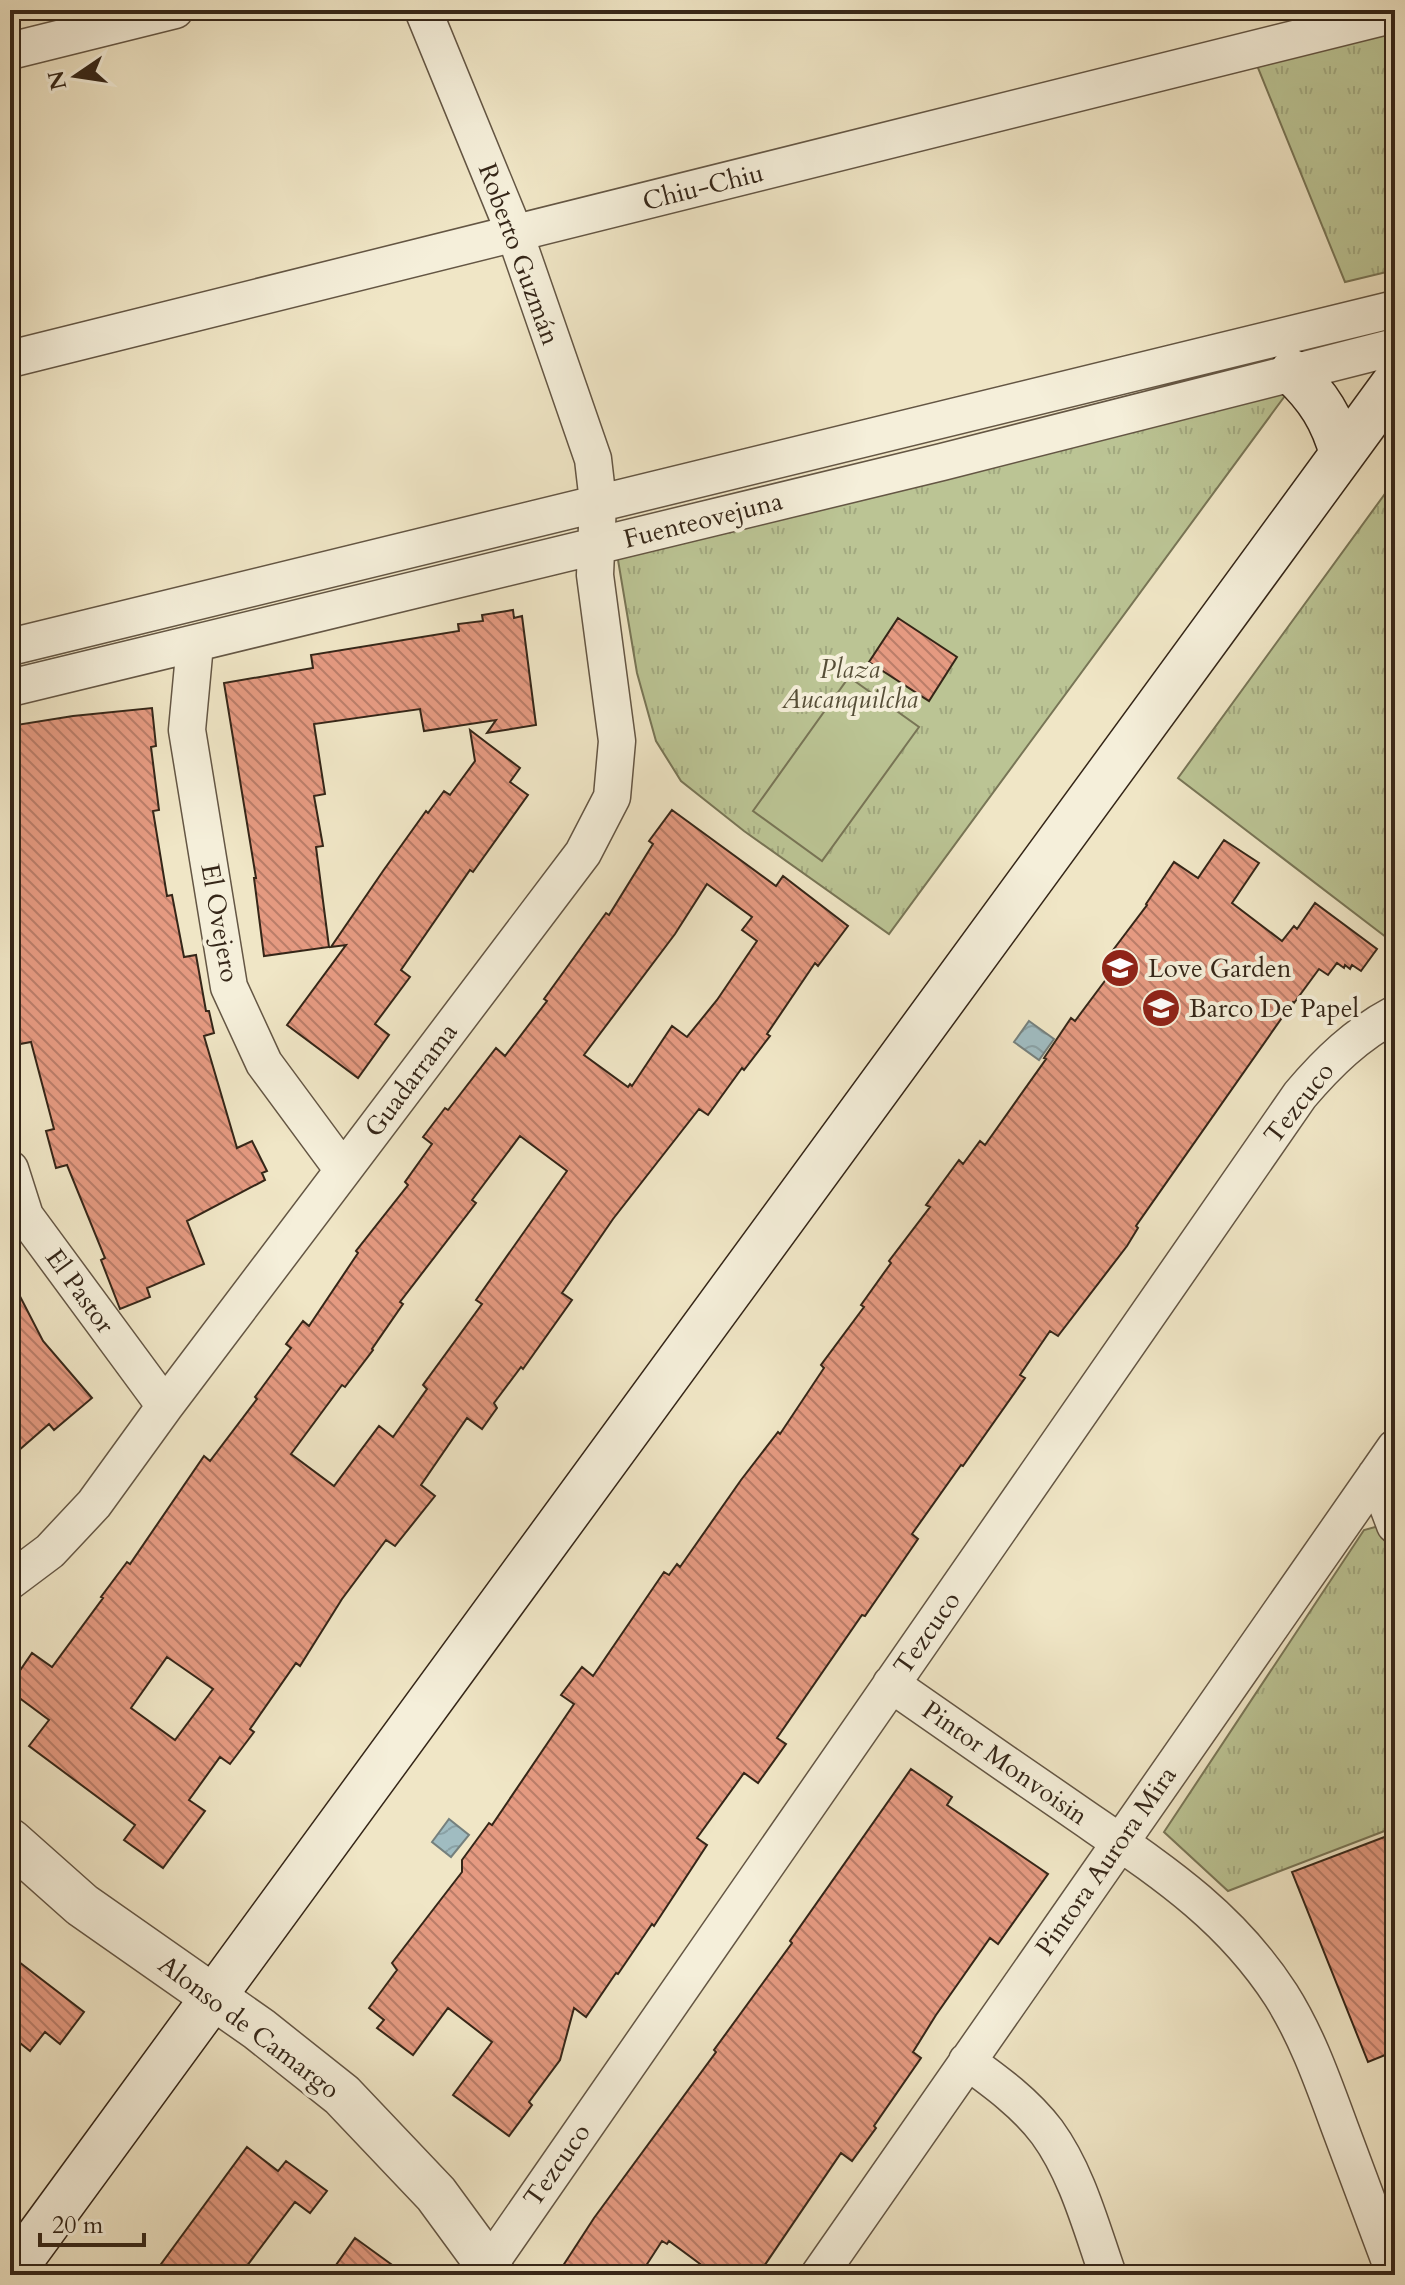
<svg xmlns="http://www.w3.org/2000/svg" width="1405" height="2285" font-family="Cardo,serif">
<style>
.grass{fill:url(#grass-tufts);stroke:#787556;stroke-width:2}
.pitch{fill:#bbc494;stroke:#787556;stroke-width:2}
.water{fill:url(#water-waves);stroke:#75807d;stroke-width:2}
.building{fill:url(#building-back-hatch);stroke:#352618;stroke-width:2;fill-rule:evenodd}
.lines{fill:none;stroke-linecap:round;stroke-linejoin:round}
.minor-casing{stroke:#645644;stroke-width:39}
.tertiary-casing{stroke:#645644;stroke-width:47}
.secondary-casing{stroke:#352618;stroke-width:47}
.minor{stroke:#f5efda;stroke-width:36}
.tertiary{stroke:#f5efda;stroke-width:44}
.secondary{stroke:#f5efda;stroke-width:44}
.labels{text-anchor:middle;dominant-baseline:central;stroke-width:8;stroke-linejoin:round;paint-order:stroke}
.street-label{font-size:26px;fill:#352618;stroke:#f5efda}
.park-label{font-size:26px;font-style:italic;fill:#564e37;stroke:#f5efda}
.poi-label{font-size:26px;fill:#352618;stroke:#f5efda;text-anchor:start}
</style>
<defs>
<pattern id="grass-tufts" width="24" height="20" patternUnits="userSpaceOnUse" patternTransform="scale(2)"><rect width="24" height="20" fill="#bbc494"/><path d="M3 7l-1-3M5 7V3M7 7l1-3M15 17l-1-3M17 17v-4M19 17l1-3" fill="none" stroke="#a1a87f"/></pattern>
<pattern id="water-waves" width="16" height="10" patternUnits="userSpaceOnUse" patternTransform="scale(2)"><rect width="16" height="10" fill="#a0bcc1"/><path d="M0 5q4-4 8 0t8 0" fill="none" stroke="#8aa1a5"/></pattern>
<pattern id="building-back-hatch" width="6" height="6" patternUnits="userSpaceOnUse" patternTransform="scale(2)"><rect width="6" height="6" fill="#e59a81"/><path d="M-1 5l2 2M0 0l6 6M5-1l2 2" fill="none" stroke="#ba7d69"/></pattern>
</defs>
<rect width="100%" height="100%" fill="#f0e6c6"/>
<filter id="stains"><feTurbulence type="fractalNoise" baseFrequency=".0025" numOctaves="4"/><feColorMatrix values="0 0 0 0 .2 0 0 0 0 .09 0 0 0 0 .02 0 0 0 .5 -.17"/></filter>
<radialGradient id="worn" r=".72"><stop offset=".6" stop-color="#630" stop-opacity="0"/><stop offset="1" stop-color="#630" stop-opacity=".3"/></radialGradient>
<path class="grass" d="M1395 29V270L1345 282 1256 63Z
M1290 389 889 934 744 831 681 781 656 741 637 673 617 554Z
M1395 480V944L1178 778Z
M1379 1526 1395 1568V1827L1228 1891 1164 1832 1364 1530Z"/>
<path class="pitch" d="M849 677 919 727 822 861 753 811Z"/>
<path class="water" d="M1029 1021 1054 1039 1039 1060 1014 1042Z
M449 1819 469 1835 451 1857 432 1842Z"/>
<path class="building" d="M513 610 514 618 522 616 536 725 487 733 496 720 424 731 420 709 314 724 325 794 314 796 323 846 316 847 329 947 264 956 254 878H256L224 683 313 668 311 655 459 631 458 624 483 621 482 615Z
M898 618 957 657 929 701 869 662Z
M152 708 156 746 151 747 159 810 153 811 167 896 172 895 184 957 196 955 206 1011H209L214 1033 204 1036 237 1148 252 1141 267 1171 262 1173 265 1180 187 1221 204 1264 147 1288 150 1297 120 1309 101 1260 105 1258 67 1165 56 1168 46 1131 54 1129 31 1042 20 1044 10 994V726L73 716Z
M470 730 520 768 510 782 528 795 473 872 470 870 401 970 410 977 375 1024 389 1035 358 1078 287 1025 346 945 331 947 383 871 426 811 428 813 444 791 450 795 475 761Z
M672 810 776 886 783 876 848 926 818 966 815 963 767 1034 770 1036 744 1070 742 1068 708 1115 699 1109 613 1219 562 1293 572 1300 523 1369 521 1367 494 1403 497 1408 482 1429 467 1418 421 1485 435 1496 395 1546 386 1540 342 1599 300 1666 296 1663 250 1729 254 1732 230 1764 220 1757 189 1800 205 1811 163 1868 124 1840 135 1825 29 1746 49 1720 10 1691V1685L32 1653 52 1667 103 1598 101 1597 127 1562 130 1564 204 1456 210 1461 257 1399 255 1397 291 1348 286 1344 303 1321 309 1326 358 1253 356 1251 408 1185 405 1182 432 1144 423 1137 445 1108 448 1110 496 1048 505 1056 547 1001 544 999 606 913 609 915 653 844 649 841ZM707 884 752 917 742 930 757 941 717 1000 687 1037 672 1026 632 1086 630 1084 628 1087 584 1055 675 934ZM520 1136 567 1171 476 1300 482 1304 423 1385 427 1389 393 1437 379 1426 334 1486 291 1454 342 1385 345 1387 373 1350 372 1349 403 1304 400 1302 476 1203 472 1200ZM167 1657 213 1689 175 1740 131 1708Z
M1224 840 1259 863 1232 903 1282 941 1294 926 1297 929 1315 903 1377 949 1361 971 1352 965 1350 969 1345 965 1344 968 1337 963 1328 975 1319 969 1294 1003 1293 1002 1136 1226 1138 1228 1127 1246 1058 1336 1050 1331 1020 1375 1025 1378 963 1466 961 1465 912 1534 918 1539 865 1616 862 1615 777 1738 786 1744 758 1783 744 1773 697 1838 707 1845 654 1926 652 1924 618 1974 616 1973 586 2017 574 2008 560 2060 529 2102 532 2105 509 2136 453 2095 492 2042 448 2008 413 2055 377 2028 384 2020 369 2008 397 1970 392 1963 462 1872V1860L489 1823 492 1825 574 1704 561 1695 582 1667 593 1676 664 1572 669 1575 677 1564 680 1567 741 1480 778 1432 780 1434 824 1368 821 1365 864 1307 861 1305 891 1263 889 1261 930 1207 926 1205 959 1160 963 1164 980 1141 985 1145 1046 1059 1044 1058 1071 1018 1075 1021 1113 970 1104 962 1147 905 1146 904 1174 862 1198 878Z
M10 1277 43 1341 92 1398 54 1430 49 1424 10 1458Z
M911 1769 952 1797 947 1805 1048 1874 998 1944 990 1938 936 2015 913 2052 921 2058 874 2126 876 2128 852 2161 841 2153 758 2275H715L669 2241 667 2244 662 2241 640 2275H557L594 2218 716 2052 714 2050 792 1943 790 1941Z
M1395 1833V2051L1368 2062 1292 1872Z
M10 1955 84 2012 60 2044 45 2032 30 2051 10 2035Z
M247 2147 278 2171 286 2161 327 2191 310 2213 295 2202 240 2275H153Z
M355 2238 406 2275H329Z"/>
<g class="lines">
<g class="minor-casing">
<path id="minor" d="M10 51 175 10
M10 359 1395 14
M195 644 187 730 229 987 264 1063 343 1170
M10 647 1395 309
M10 688 942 462 1395 347
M10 1169 25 1216 165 1406
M1376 1475 1395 1525
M10 1581 50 1551 94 1504 165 1406 583 853 612 797 617 741 595 575 598 502 593 459 515 234 423 10
M891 1684C951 1726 1010 1767 1070 1808 1152 1865 1226 1910 1281 1995 1307 2036 1323 2082 1340 2128 1358 2177 1377 2226 1395 2275
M967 2061C996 2082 1025 2103 1047 2132 1077 2173 1091 2227 1108 2275
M482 2275 1300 1095C1328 1062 1357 1034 1395 1014
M819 2275 1395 1448"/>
</g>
<g class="tertiary-casing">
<path id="tertiary" d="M10 1841 82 1905 259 2029 342 2095 436 2194 488 2265 493 2275"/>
</g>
<g class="secondary-casing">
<path id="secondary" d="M1292 372C1318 396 1333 420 1342 454
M10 2275 1395 382"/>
</g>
<use href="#minor" class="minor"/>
<use href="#tertiary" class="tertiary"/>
<use href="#secondary" class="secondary"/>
</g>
<defs>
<g id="school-disc" transform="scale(2)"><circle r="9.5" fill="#8f2418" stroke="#f5efda"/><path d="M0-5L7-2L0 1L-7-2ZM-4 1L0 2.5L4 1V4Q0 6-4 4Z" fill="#fff"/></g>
</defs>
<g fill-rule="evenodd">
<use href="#school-disc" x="1120" y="968"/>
<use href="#school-disc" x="1161" y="1008"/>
</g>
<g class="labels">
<g class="street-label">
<text transform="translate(703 187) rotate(-14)">Chiu-Chiu</text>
<text transform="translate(519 254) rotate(70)">Roberto Guzmán</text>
<text transform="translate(703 520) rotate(-14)">Fuenteovejuna</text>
<text transform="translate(220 923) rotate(80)">El Ovejero</text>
<text transform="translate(411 1080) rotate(-53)">Guadarrama</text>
<text transform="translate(1299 1103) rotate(-52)">Tezcuco</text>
<text transform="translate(80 1291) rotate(54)">El Pastor</text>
<text transform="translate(927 1633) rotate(-55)">Tezcuco</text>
<text transform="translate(1005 1763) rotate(35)">Pintor Monvoisin</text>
<text transform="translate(1106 1861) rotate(-55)">Pintora Aurora Mira</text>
<text transform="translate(249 2027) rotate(37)">Alonso de Camargo</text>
<text transform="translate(557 2165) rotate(-55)">Tezcuco</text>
</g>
<g class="park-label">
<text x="850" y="669">Plaza<tspan x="850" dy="30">Aucanquilcha</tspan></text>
</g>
<g class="poi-label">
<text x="1148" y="968">Love Garden</text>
<text x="1189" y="1008">Barco De Papel</text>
</g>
</g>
<rect width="1405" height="2285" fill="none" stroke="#f0e6c6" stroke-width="40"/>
<rect x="12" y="12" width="1381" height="2261" fill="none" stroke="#352618" stroke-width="4"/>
<rect x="20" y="20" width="1365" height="2245" fill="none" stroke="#352618" stroke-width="2"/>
<g transform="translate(76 76) rotate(257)" stroke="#f5efda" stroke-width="6" paint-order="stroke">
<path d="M0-6L14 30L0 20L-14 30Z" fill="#352618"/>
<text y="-12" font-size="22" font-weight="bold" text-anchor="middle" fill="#352618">N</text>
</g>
<path d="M40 2233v12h104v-12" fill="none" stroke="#352618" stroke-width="4"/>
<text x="52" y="2233" font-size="24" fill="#352618" stroke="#f5efda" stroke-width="6" paint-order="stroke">20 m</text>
<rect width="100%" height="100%" filter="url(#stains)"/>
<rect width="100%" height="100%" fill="url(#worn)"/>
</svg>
